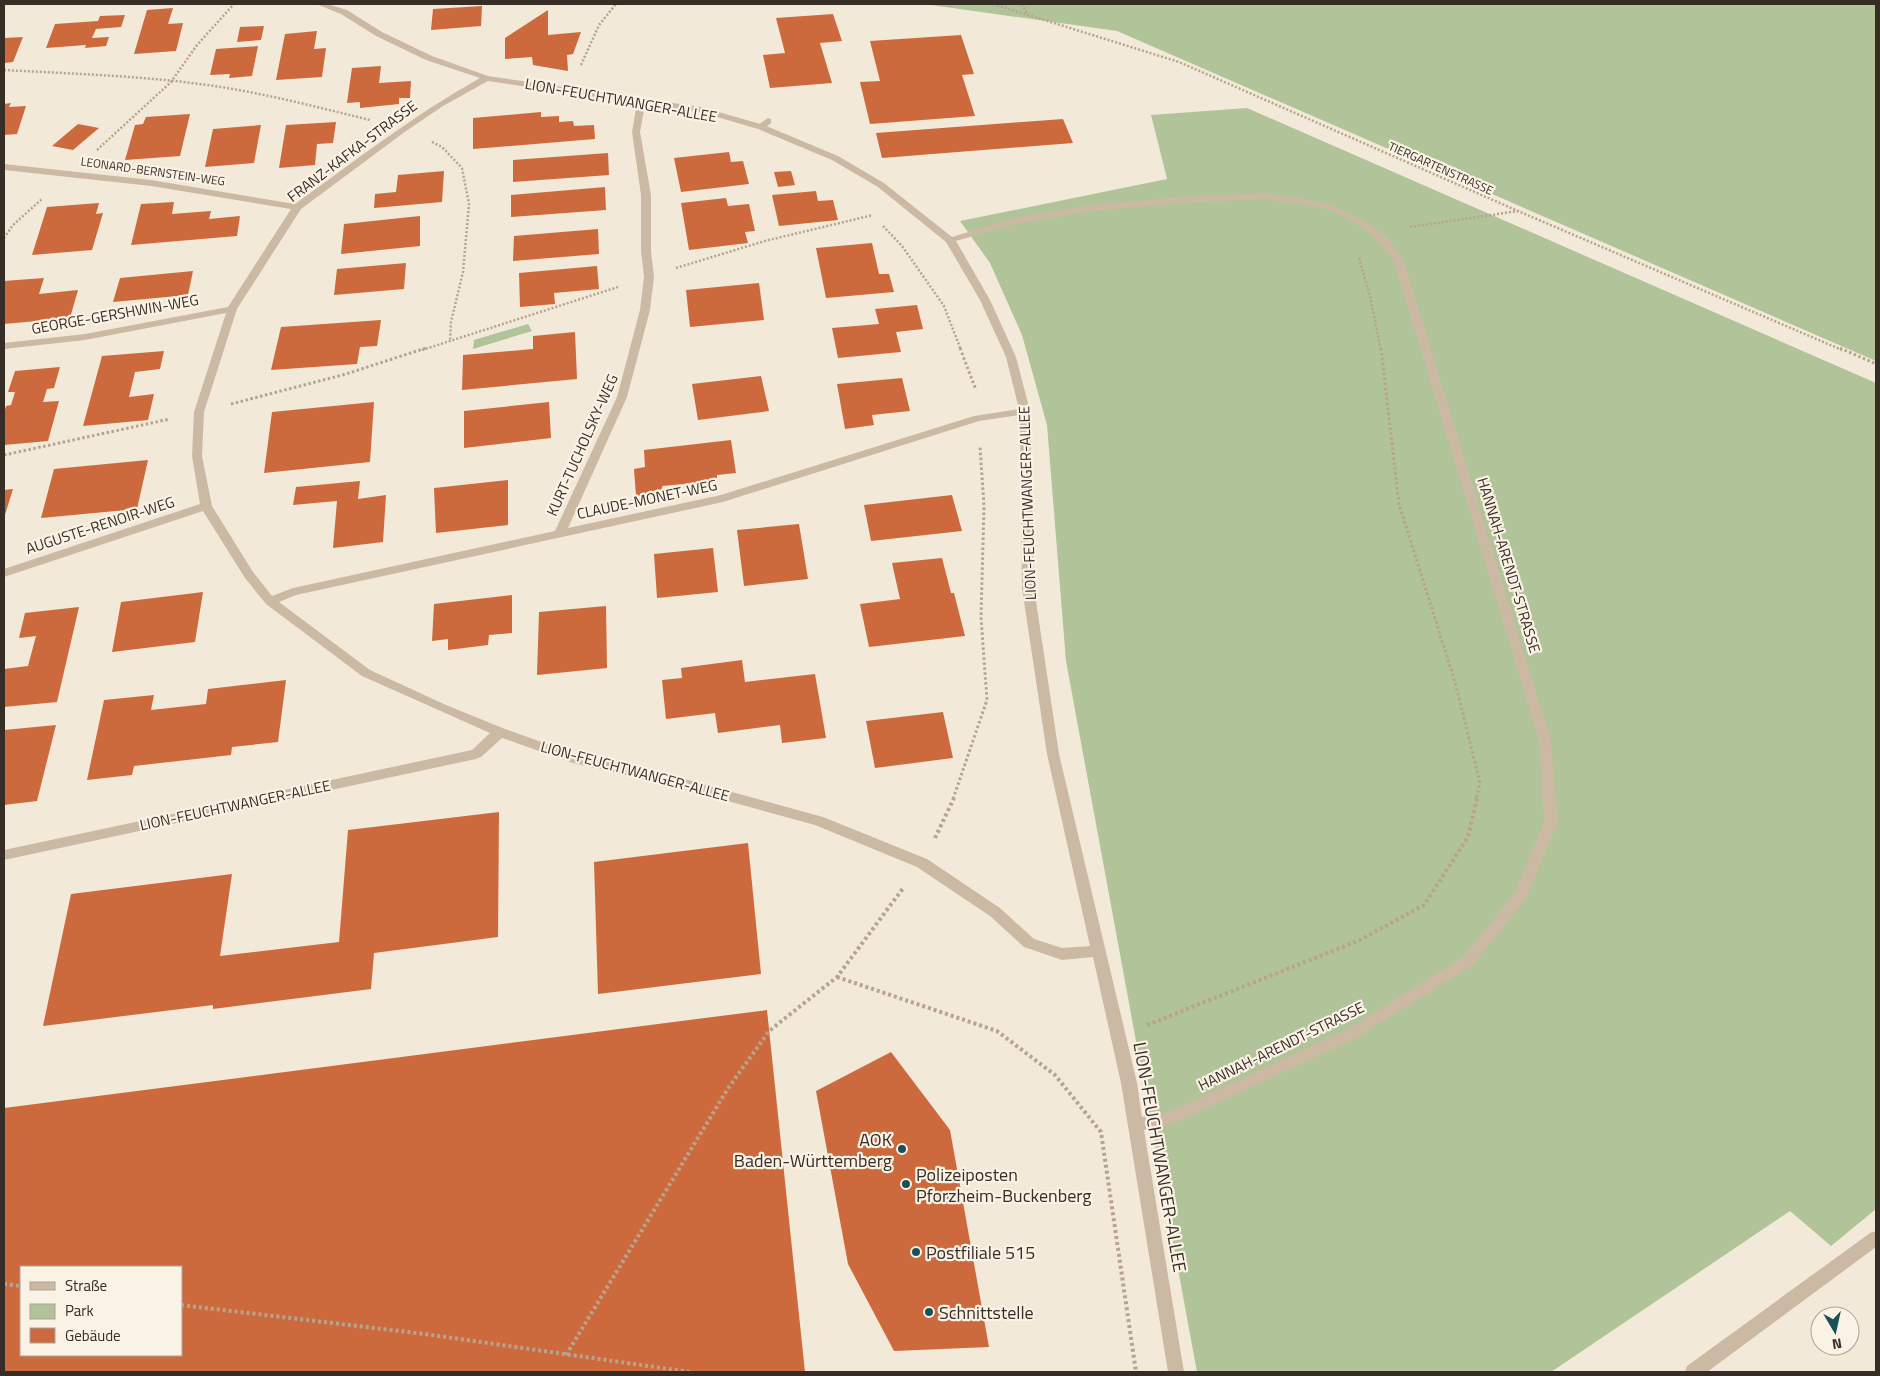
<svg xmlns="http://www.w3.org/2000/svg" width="1880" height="1376" font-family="'Titillium Web',sans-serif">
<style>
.green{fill:#b1c398}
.building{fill:#cd6a3d;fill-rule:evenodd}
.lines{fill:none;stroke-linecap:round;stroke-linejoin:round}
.path-far2{stroke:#b7a38e;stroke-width:2.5;stroke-dasharray:2 2;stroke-linecap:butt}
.path-far1{stroke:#b7a38e;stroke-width:3;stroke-dasharray:2.5 2.5;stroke-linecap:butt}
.path{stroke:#b7a38e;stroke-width:4;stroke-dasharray:3 3;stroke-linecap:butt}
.service{fill:#ccb9a4;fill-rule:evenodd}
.minor{fill:#ccb9a4;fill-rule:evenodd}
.poi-dot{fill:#19515a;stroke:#faf2e5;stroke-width:2}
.labels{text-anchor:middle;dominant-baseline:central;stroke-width:4.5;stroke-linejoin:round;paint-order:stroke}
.far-street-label{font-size:12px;fill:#362d26;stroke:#faf2e5}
.street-label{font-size:15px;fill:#362d26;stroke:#faf2e5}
.near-poi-label{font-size:18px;fill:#362d26;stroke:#faf2e5;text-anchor:start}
.near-street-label{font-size:18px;fill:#362d26;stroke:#faf2e5}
</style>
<rect width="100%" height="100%" fill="#f3e9d9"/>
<path class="green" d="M924 4H1876V361L1117 31Z
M1247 108 1876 383V1209L1831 1246 1790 1211 1551 1372H1197L1066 661 1047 425 1022 335 990 263 960 221 1167 179 1151 115Z
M528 324 532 331 473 349 474 340Z"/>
<path class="building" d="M482 6 481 26 431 30 433 9Z
M173 8 168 24 183 23 176 51 134 54 147 10Z
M548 10V35L581 32 573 54 567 55 568 71 533 65 532 57 505 59V38Z
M833 14 842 41 820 43 832 83 770 88 763 55 785 53 776 18Z
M125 15 121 27 96 29 92 38 109 37 106 46 85 48 86 45 46 48 55 24 98 21 100 16Z
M264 26 261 40 237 42 240 27Z
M317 31 314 49 326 48 322 77 276 80 285 34Z
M961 35 974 74 962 75 975 116 870 124 860 82 880 81 870 41Z
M23 37 13 62 4 63V38Z
M258 46 252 76 229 78 230 74 210 75 216 49Z
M381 66 379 83 411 81 410 98H399V104L360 108V102L347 103 352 68Z
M11 103 9 107 26 106 17 134 4 135V104Z
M541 112V117L559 116V122L573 121 574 126 594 125 595 139 473 149V118Z
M190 114 180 156 125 160 135 125 143 124 146 117Z
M1063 119 1073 143 882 158 876 133Z
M336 122 333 143 317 144 315 165 279 168 286 125Z
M78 124 99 128 73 150 52 146Z
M261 125 254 163 205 167 213 129Z
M729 152 731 162 743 161 749 184 681 192 674 158Z
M608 153 609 175 513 182V160Z
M444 171 442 202 374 208 375 194 396 192 398 175Z
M791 171 795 185 778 187 774 172Z
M605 187 606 210 511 217V195Z
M816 191 818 201 833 200 838 220 779 226 772 195Z
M726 198 728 206 749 204 755 231 745 232 748 243 689 250 681 203Z
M174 202 172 214 211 211 209 219 240 216 237 236 131 245 141 204Z
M99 203 96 214 103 213 92 250 32 255 47 207Z
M420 216V246L341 254 344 224Z
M598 229 599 254 513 261 514 236Z
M872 243 879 274H889L894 292 826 298 816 248Z
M406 263 404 289 334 295 337 269Z
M597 266 599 289 554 293 555 304 520 307 519 273Z
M193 271 188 295 113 302 120 278Z
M44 278 39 294 78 290 70 318 4 324V281Z
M759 283 764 320 690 327 686 290Z
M917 305 923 329 896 332 901 352 838 358 832 328 879 324 875 309Z
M381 320 377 346 360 347 357 364 271 370 281 327Z
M575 332 577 379 462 390 463 355 533 349V336Z
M164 351 160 369 135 372 129 397 154 394 148 420 83 426 102 356Z
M60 367 54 388 47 389 43 402 59 401 48 441 4 445V413L6 406 11 405 15 392H8L15 371Z
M761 376 769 411 698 420 692 384Z
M902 378 910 411 872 415 874 425 845 429 837 384Z
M374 402 370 462 264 473 272 412Z
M549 402 551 438 464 448V411Z
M731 440 736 473 717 475V481L662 486 663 493 636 496 634 469 645 467 644 450Z
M148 460 137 509 41 518 54 469Z
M508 480V525L436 533 434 488Z
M360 481 358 499 386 495 383 542 333 548 337 501 293 505 296 487Z
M13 489 4 518V490Z
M952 495 962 531 871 541 864 505Z
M799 524 808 579 744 586 737 530Z
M713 548 718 592 657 598 654 554Z
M942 558 951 593H954L965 636 869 647 860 604 900 599 892 563Z
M203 592 195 642 112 652 121 602Z
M512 595V633L489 635 488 645 448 650V639L432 641 434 604Z
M606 606 607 668 537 675 539 612Z
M79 607 57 702 4 707V669L28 666 36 636 19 638 25 613Z
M742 660 745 682 815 674 826 738 782 743 780 725 718 733 715 713 666 719 662 680 682 678 681 668Z
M286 680 278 742 232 747 231 755 134 766 132 775 87 780 104 700 154 695 151 710 206 704 208 689Z
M943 712 953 758 875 768 866 721Z
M56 725 37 801 4 805V730Z
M499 812 498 937 374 953 371 989 213 1009V1005L43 1026 71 894 232 874 220 956 339 942 348 830Z
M748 843 761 974 598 994 594 862Z
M767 1010 805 1372H4V1108ZM21 1267H181V1355H21Z
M891 1052 950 1130 989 1347 894 1351 848 1264 816 1091Z"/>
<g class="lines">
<path class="path-far2" d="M993 4 1179 62 1518 211 1842 350
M1022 4 1027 13
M581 65 599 25 616 4
M4 70C76 74 150 76 221 87 271 95 321 108 370 120
M432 142 442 147 462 168 469 204 463 272 451 322 450 342
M97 150 171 82 197 45 234 4
M883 226 902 246 944 306 961 350
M1410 227 1518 211
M4 238 13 225 42 199
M1359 258 1370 296 1381 350
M676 268 765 241 873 215
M422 350 618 287"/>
<path class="path-far1" d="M960 348 976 390
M1381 348 1399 504 1455 682 1480 783 1476 799
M1840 348 1876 364
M231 404 346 374 426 348
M4 455 170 419
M953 799 987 700 981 617 984 506 980 447"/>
<path class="path" d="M935 838 954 798
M837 977 997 1031 1055 1075 1101 1132 1136 1372
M1147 1025 1360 940 1424 905 1468 837 1477 798
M4 1284 21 1286
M181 1305 425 1334 690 1372
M566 1355 727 1090 769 1031 837 977 904 887"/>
<path class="service" d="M768 118 771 119V123L764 129H758V125Z"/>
<path class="minor" d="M316 4H327L347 10 382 32 432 56 488 76 701 107 764 125 838 156 884 183 952 237 1014 218 1092 205 1181 197 1265 193 1325 203 1359 218 1378 230 1390 241 1404 261 1551 741 1558 822 1526 899 1473 965 1356 1038 1178 1122 1144 1130 1184 1372H1168L1121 1083 1093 957 1062 960 1024 947 990 916 917 867 815 825 677 787 573 763 502 738 481 757 476 759 4 860V850L472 750 490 733 362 676 266 604 245 578 203 511 4 577V569L200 504 192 456 194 412 226 313 85 340 4 349V343L85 334 228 307 291 209 151 186 4 170V164L151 180 295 204C356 160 414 115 480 78L426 60 376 36 341 14ZM488 81 637 103 632 132 641 195V251L644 277 640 310 617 397 555 531 293 588 272 596 253 572 212 506 202 456 204 412 237 309 301 209 406 131 443 106ZM645 104 700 112 758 129 832 160 878 187 946 242 980 300 1006 357 1019 409 974 416 721 495 568 528 627 397 650 310 654 277 651 251V195L640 132ZM1265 199C1283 202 1302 203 1319 207 1350 216 1377 235 1394 261L1539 741 1544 822 1515 892 1463 957 1346 1030 1171 1111 1142 1117 1137 1083 1059 754 1034 588 1030 411 1016 357 990 300 956 241 1015 224 1092 211 1181 203ZM1020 415 1022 588 1047 754 1090 946 1062 948 1034 939 1000 908 927 859 823 817 677 777 575 754 505 729 446 705 370 670 279 602 296 595 723 502 979 421Z
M1876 1231V1247L1707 1372H1685L1687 1366 1870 1233Z"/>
</g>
<g class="poi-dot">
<circle cx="902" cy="1149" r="5"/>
<circle cx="906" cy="1184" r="5"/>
<circle cx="916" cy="1252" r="5"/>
<circle cx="929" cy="1312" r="5"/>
</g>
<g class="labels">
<g class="far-street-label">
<text transform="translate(1441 168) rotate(24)">TIERGARTENSTRASSE</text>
<text transform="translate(153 171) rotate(8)">LEONARD-BERNSTEIN-WEG</text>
</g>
<g class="street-label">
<text transform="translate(621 100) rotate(10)">LION-FEUCHTWANGER-ALLEE</text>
<text transform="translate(352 151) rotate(-37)">FRANZ-KAFKA-STRASSE</text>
<text transform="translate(115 314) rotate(-10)">GEORGE-GERSHWIN-WEG</text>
<text transform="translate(582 445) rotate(-66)">KURT-TUCHOLSKY-WEG</text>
<text transform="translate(647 499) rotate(-12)">CLAUDE-MONET-WEG</text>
<text transform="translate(1027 503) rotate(-92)">LION-FEUCHTWANGER-ALLEE</text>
<text transform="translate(100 525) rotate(-18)">AUGUSTE-RENOIR-WEG</text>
<text transform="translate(1509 565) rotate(73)">HANNAH-ARENDT-STRASSE</text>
<text transform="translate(635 771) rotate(15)">LION-FEUCHTWANGER-ALLEE</text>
<text transform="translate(235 805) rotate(-12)">LION-FEUCHTWANGER-ALLEE</text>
<text transform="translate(1281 1046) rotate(-26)">HANNAH-ARENDT-STRASSE</text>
</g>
<g class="near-poi-label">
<text x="892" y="1139" text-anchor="end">AOK<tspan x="892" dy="21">Baden-Württemberg</tspan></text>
<text x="916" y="1174">Polizeiposten<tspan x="916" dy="21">Pforzheim-Buckenberg</tspan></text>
<text x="926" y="1252">Postfiliale 515</text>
<text x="939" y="1312">Schnittstelle</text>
</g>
<g class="near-street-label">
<text transform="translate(1160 1157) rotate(80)">LION-FEUCHTWANGER-ALLEE</text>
</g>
</g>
<rect width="1880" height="1376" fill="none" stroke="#362d26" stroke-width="10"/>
<rect x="20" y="1266" width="162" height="90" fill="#faf2e5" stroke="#aca399"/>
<rect x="30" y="1282" width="25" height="8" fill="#ccb9a4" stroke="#aca399"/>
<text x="65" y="1291" font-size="15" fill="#362d26">Straße</text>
<rect x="30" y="1304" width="25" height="15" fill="#b1c398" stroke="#aca399"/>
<text x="65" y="1316" font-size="15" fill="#362d26">Park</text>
<rect x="30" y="1328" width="25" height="15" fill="#cd6a3d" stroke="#aca399"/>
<text x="65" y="1341" font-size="15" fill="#362d26">Gebäude</text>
<g transform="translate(1835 1331) rotate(171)"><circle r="24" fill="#faf2e5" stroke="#aca399"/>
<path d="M0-4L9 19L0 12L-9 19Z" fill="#19515a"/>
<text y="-8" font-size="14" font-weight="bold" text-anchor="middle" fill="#362d26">N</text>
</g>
</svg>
